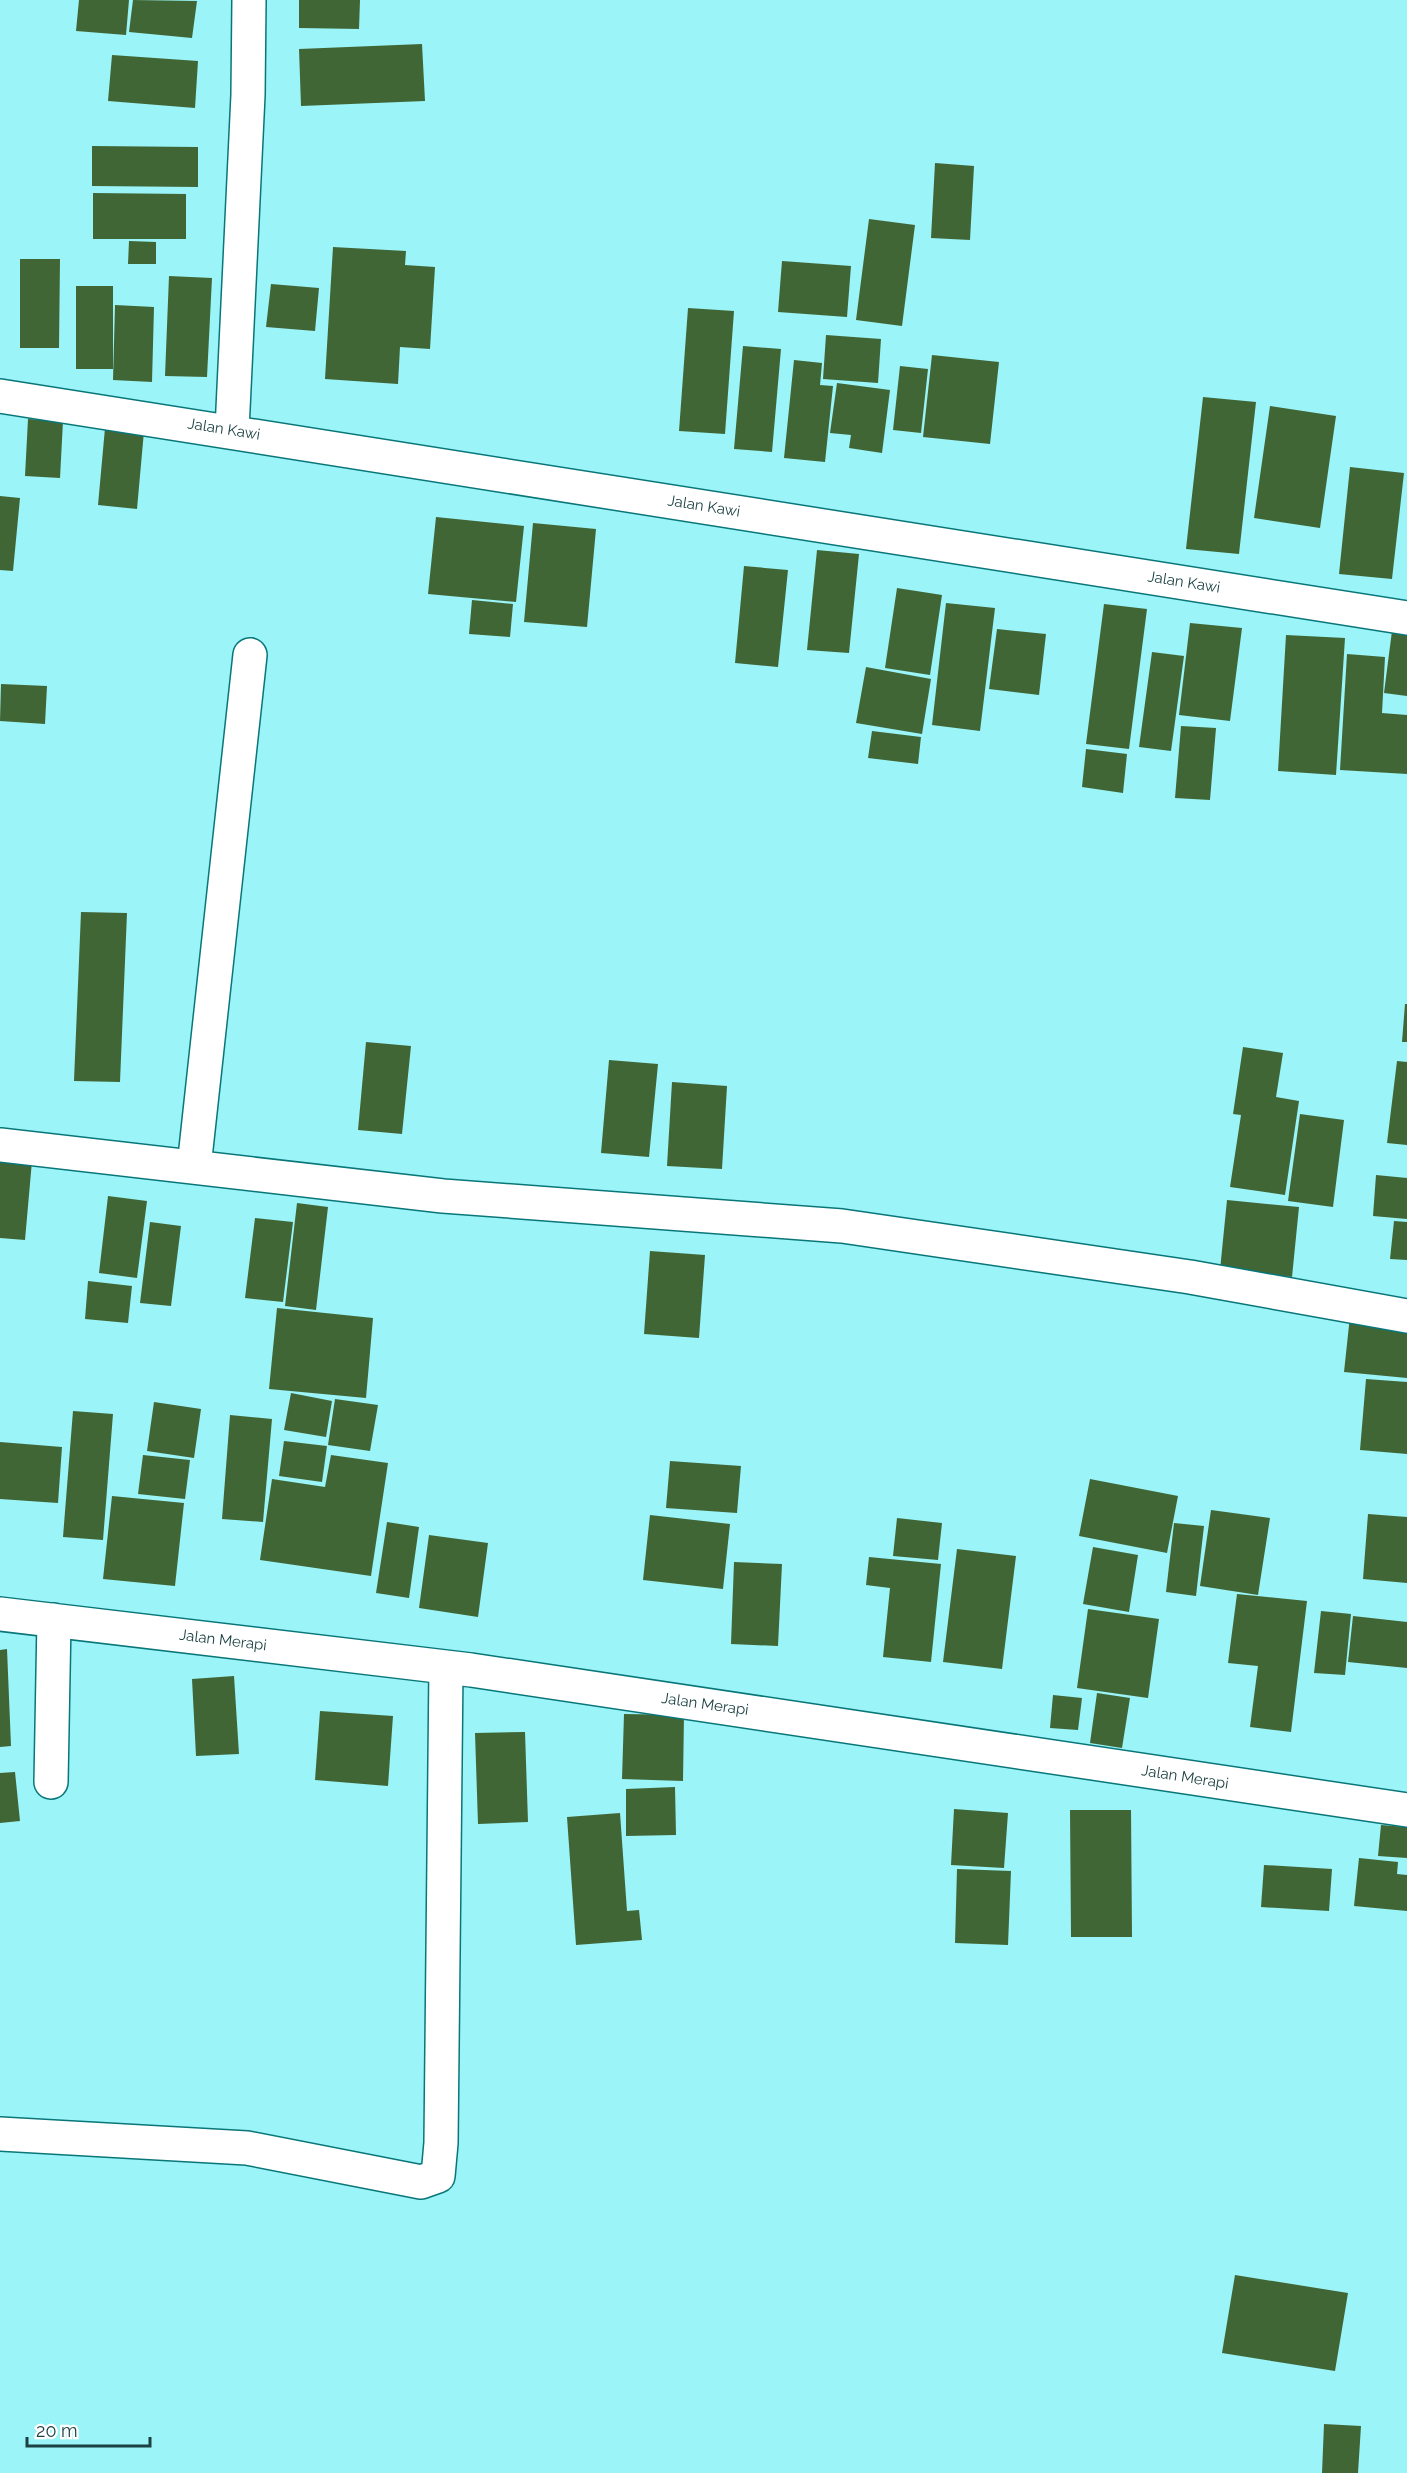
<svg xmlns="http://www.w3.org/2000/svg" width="1407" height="2473" font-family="Raleway,sans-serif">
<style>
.building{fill:#416636}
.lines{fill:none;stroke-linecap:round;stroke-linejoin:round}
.minor-casing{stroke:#097679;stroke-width:36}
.minor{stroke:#fff;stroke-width:33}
.labels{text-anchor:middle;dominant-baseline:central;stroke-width:6;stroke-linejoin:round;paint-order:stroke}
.street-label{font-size:15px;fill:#1c4143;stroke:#fff}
</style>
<rect width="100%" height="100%" fill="#9bf4f7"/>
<path class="building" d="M79 0H129L126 35 76 31Z
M133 0 197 1 192 38 129 32Z
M299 0H360L359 29 299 28Z
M422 44 425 101 301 106 299 49Z
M112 55 198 61 195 108 108 101Z
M92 146 198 147V187L92 186Z
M935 163 974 166 970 240 931 238Z
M93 193 186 194V239H93Z
M869 219 915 225 902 326 856 320Z
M129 241 156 242V264H128Z
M333 247 406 251 405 265 435 267 430 349 400 347 398 384 325 379Z
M20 259H60L59 348H20Z
M782 261 851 266 847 317 778 312Z
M169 276 212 278 207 377 165 376Z
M271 284 319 288 315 331 266 327Z
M76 286H113V369H76Z
M115 305 154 307 152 382 113 380Z
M688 308 734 311 725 434 679 431Z
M826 335 881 339 878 383 823 379Z
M743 346 781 349 772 452 734 449Z
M932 355 999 362 990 444 923 437Z
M794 360 822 363 820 385 833 386 825 462 784 458Z
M900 366 928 369 921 433 893 430Z
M837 383 890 390 882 453 849 448 851 435 830 433Z
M1203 397 1256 402 1239 554 1186 549Z
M1270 406 1336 416 1320 528 1254 518Z
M28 419 63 421 60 478 25 476Z
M105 428 144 431 137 509 98 505Z
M1350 467 1404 473 1392 579 1339 574Z
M0 496 20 498 13 571 0 570Z
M436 517 524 526 516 602 428 594Z
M533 523 596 529 587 627 524 622Z
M817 550 859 554 849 653 807 650Z
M744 566 788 570 778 667 735 663Z
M897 588 942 595 930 675 885 668Z
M472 600 513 604 510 637 469 634Z
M946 603 995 608 980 731 932 725Z
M1104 604 1147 609 1129 749 1086 744Z
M1190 623 1242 628 1230 721 1179 715Z
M1393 623 1407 624V696L1384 693Z
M997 629 1046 634 1039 695 989 689Z
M1286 635 1345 638 1336 775 1278 771Z
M1152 652 1184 656 1171 751 1139 747Z
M1347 654 1385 657 1382 713 1407 715V774L1340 770Z
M866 667 931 679 922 734 856 723Z
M1 684 47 686 45 724 0 721Z
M1181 726 1216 728 1210 800 1175 798Z
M872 731 921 737 918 764 868 758Z
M1086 749 1127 754 1123 793 1082 787Z
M81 912 127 913 120 1082 74 1081Z
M1405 1004H1407V1042H1402Z
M366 1042 411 1046 402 1134 358 1130Z
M1243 1047 1283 1053 1276 1097 1299 1101 1285 1195 1230 1187 1241 1115 1233 1114Z
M609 1060 658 1064 649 1157 601 1153Z
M1397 1061 1407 1062V1145L1387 1143Z
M672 1082 727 1086 722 1169 667 1166Z
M1300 1114 1344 1120 1333 1207 1288 1201Z
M0 1158 32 1161 25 1240 0 1238Z
M1376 1175 1407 1178V1219L1373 1216Z
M108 1196 147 1201 137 1278 99 1273Z
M1227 1200 1299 1207 1292 1277 1220 1270Z
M297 1203 328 1207 316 1310 285 1306Z
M255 1218 293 1222 283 1302 245 1298Z
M1394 1221 1407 1222V1260L1390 1259Z
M150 1222 181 1226 171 1306 140 1303Z
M650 1251 705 1255 699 1338 644 1334Z
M88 1281 132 1286 128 1323 85 1319Z
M277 1308 373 1318 366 1398 269 1389Z
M1350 1316 1407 1321V1378L1344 1372Z
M1366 1379 1407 1382V1454L1360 1450Z
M291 1393 332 1401 326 1437 284 1430Z
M335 1399 378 1405 370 1451 328 1445Z
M154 1402 201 1409 194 1458 147 1451Z
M73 1411 113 1414 103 1540 63 1537Z
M230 1415 272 1419 263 1522 222 1519Z
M284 1441 327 1446 322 1482 279 1476Z
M0 1442 62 1447 58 1503 0 1499Z
M143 1455 190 1460 185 1499 138 1494Z
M331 1455 388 1463 371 1576 260 1560 272 1479 325 1487Z
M670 1461 741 1466 737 1513 666 1508Z
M1090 1479 1178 1496 1167 1553 1079 1536Z
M112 1496 184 1503 175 1586 103 1579Z
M1211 1510 1270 1518 1258 1595 1200 1586Z
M1368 1514 1407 1517V1583L1363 1579Z
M650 1515 730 1524 723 1589 643 1580Z
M897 1518 942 1523 938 1560 893 1556Z
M387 1522 419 1527 409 1598 376 1593Z
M1174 1523 1204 1526 1196 1596 1166 1592Z
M429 1535 488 1543 478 1617 419 1608Z
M1093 1547 1138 1555 1129 1612 1083 1604Z
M957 1549 1016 1556 1002 1669 943 1662Z
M869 1557 941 1564 931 1662 883 1657 890 1588 866 1585Z
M734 1562 782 1564 778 1646 731 1644Z
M1237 1594 1307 1601 1291 1732 1250 1727 1258 1666 1228 1663Z
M1088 1609 1159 1619 1148 1698 1077 1688Z
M1321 1611 1351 1614 1345 1675 1314 1673Z
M1353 1616 1407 1622V1668L1348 1662Z
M7 1649 11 1746 0 1747V1650Z
M234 1676 239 1754 196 1756 192 1679Z
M1097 1693 1130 1698 1122 1748 1090 1743Z
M1053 1695 1082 1698 1078 1730 1050 1728Z
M320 1711 393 1716 388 1786 315 1780Z
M624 1714 684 1715 683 1781 622 1779Z
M525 1732 528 1822 478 1824 475 1733Z
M15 1772 20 1821 0 1823V1773Z
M675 1787 676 1835 626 1836V1789Z
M954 1809 1008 1813 1004 1868 951 1865Z
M1070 1810H1131L1132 1937H1071Z
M620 1813 627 1911 639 1910 642 1940 576 1945 567 1817Z
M1381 1825 1407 1827V1858L1378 1856Z
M1359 1858 1398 1862 1397 1874 1407 1875V1911L1354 1906Z
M1264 1865 1332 1869 1329 1911 1261 1907Z
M957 1869 1011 1871 1008 1945 955 1943Z
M1235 2275 1348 2293 1335 2371 1222 2353Z
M1324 2424 1361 2426 1358 2473H1322Z"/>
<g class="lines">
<g class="minor-casing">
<path id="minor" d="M0 396 1407 618
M232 430 248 95 249 0
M0 1145 443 1196 842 1226 1190 1277 1407 1316
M194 1167 250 655
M0 1614 471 1670 1407 1810
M51 1782 54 1620
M0 2134 247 2148 421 2182 438 2176 441 2143 446 1667"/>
</g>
<use href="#minor" class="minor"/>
</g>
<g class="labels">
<g class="street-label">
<text transform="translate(224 429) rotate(9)">Jalan Kawi</text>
<text transform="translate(704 506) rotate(9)">Jalan Kawi</text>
<text transform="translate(1184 582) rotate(9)">Jalan Kawi</text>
<text transform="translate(223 1640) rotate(7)">Jalan Merapi</text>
<text transform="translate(705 1704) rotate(8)">Jalan Merapi</text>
<text transform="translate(1185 1777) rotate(9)">Jalan Merapi</text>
</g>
</g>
<path d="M27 2437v9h123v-9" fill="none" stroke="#1c4143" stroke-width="3"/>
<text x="36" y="2437" font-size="18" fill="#1c4143" stroke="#ffffff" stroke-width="4.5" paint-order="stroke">20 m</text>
</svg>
